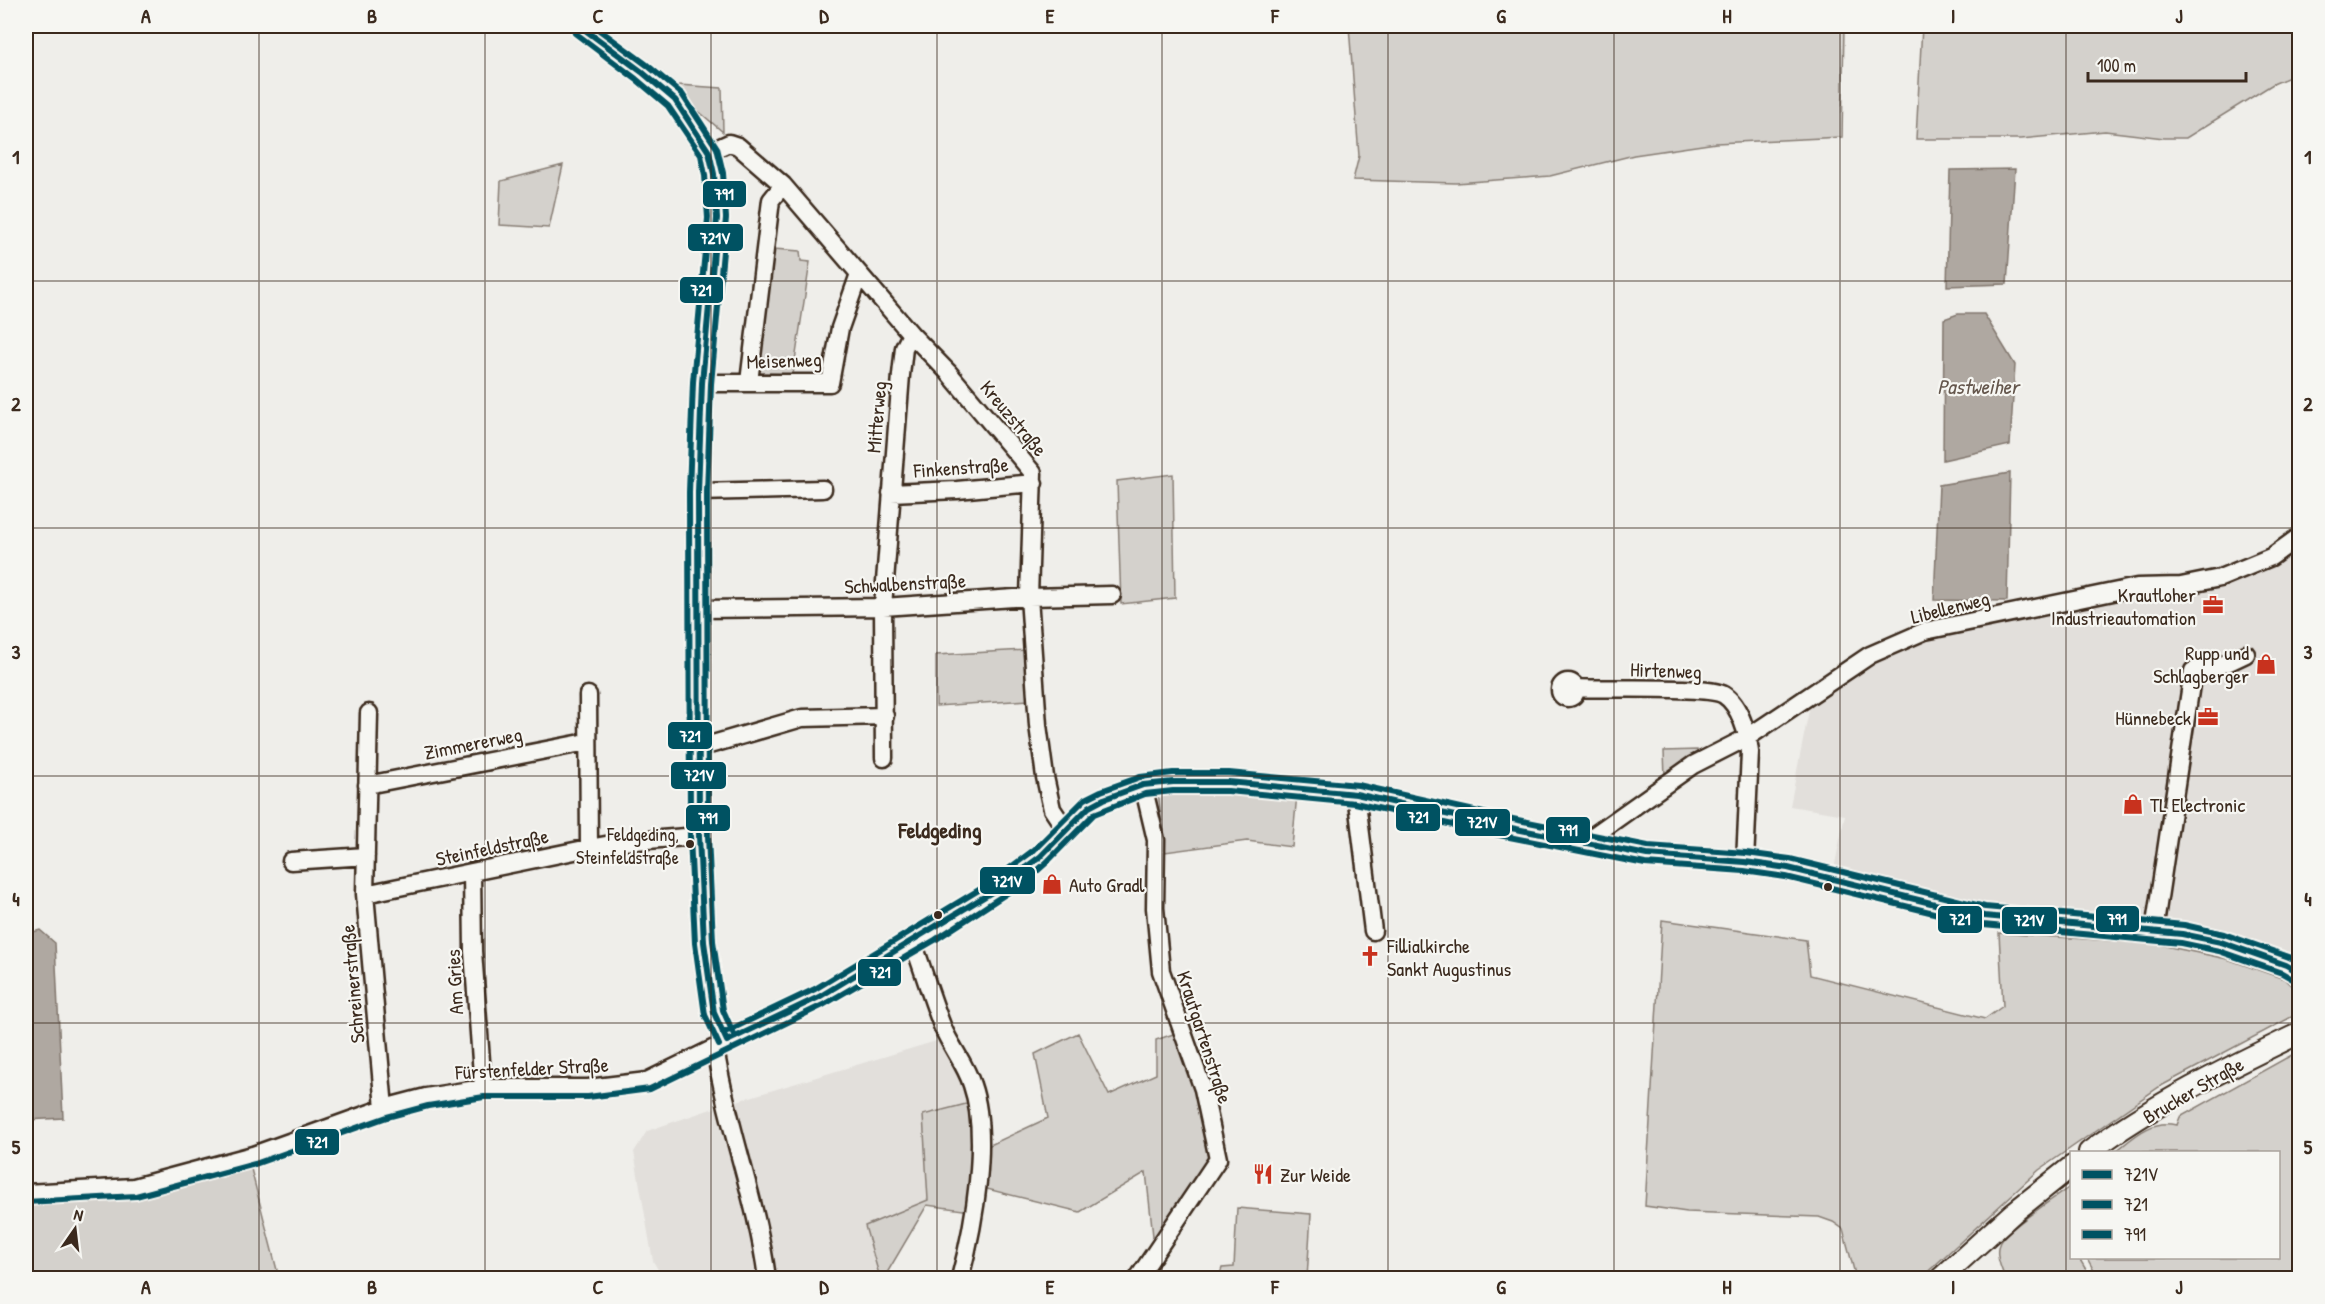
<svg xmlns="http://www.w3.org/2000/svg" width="2325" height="1304" font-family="'Patrick Hand',sans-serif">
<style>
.built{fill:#e2dfdb}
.green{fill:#d4d1cc;stroke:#887e75;stroke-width:1.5}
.water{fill:#afa8a1;stroke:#81766d;stroke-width:1.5}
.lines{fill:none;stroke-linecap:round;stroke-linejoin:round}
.stream{stroke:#81766d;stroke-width:3}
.minor-casing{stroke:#3b2a1e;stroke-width:21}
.major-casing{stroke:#3b2a1e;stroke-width:24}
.minor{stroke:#f6f6f2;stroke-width:16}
.major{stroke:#f6f6f2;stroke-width:20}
.bus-1-casing{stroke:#f6f6f2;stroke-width:10}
.bus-2-casing{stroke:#f6f6f2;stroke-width:10}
.bus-3-casing{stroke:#f6f6f2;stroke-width:10}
.bus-1{stroke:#005262;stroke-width:6}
.bus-2{stroke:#005262;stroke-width:6}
.bus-3{stroke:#005262;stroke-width:6}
.grid{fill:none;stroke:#3b2a1e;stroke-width:1.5;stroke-opacity:0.55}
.bus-dot{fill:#3b2a1e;stroke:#f6f6f2;stroke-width:2}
.labels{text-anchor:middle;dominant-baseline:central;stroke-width:4.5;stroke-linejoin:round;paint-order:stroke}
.bus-label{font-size:18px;fill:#3b2a1e;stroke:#f6f6f2;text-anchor:end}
.street-label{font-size:20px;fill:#3b2a1e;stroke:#f6f6f2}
.poi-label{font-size:20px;fill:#3b2a1e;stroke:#f6f6f2;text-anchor:start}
.water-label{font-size:21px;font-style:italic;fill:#64564c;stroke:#f6f6f2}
.quarter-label{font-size:22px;font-weight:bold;fill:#3b2a1e;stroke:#f6f6f2}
.line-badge{stroke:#f6f6f2;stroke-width:2}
.badge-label{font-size:16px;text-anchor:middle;font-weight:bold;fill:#fff}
.neatline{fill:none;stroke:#3b2a1e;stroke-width:2}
.grid-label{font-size:20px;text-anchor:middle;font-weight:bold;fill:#3b2a1e}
</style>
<rect width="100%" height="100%" fill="#efeeea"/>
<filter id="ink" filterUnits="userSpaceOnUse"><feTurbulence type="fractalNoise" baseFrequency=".0167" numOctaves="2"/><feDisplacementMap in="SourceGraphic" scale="12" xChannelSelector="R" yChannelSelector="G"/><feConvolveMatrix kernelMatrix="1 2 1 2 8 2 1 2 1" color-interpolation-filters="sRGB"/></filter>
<g filter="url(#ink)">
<path class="built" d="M2299 539V959L2224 933 2175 925 1989 909 1833 874 1845 815 1790 806 1811 700 1870 656 1925 635 2139 591 2183 588Z
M943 1039 970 1103 923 1115 929 1200 865 1226 880 1278H663L653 1261 634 1152 647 1131 720 1106Z"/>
<path class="green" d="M1349 26H1844L1842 137 1716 143 1634 155 1550 176 1456 183 1353 180 1359 156Z
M1922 26H2299V73L2273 84 2186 138H2164L2105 131 2021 139H1916Z
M678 85 722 88 723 132 696 109Z
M563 165 549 228 499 225 501 181Z
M773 249 800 251 801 261 810 262 793 374 759 373Z
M1173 474 1175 598 1121 604 1117 481Z
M1027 650 1030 700 936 706V655Z
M1697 750V758L1665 777 1664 751Z
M1230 790 1297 794 1292 847 1247 841 1165 852 1158 791Z
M1662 920 1806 940 1810 975 1985 1019 2003 1006 1999 933 2155 944 2227 959 2284 979 2296 990 2299 997V1011L2297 1014 2159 1087 2039 1170 1921 1278H1856L1843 1229 1833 1222 1819 1217 1687 1212 1645 1206Z
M1179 1032 1218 1157 1154 1245 1146 1172 1080 1212 987 1189 988 1146 1048 1118 1035 1054 1078 1033 1109 1095 1156 1074V1040Z
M2299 1051V1278H2098L2087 1258H2278V1152H2115C2134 1137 2151 1119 2177 1125L2180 1117Z
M970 1103 972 1119 970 1211 927 1205 884 1278H880L865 1226 928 1200 923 1115Z
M250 1165 279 1278H26V1203L133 1196Z
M2071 1186 2072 1258H2079L2091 1278H2005C2001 1268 1994 1253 2000 1242 2007 1229 2057 1196 2071 1186Z
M1237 1208 1311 1214 1307 1278H1219L1222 1268 1234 1267Z"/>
<path class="water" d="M2015 169 2007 284 1947 286 1950 170Z
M1958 314H1984L2015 365 2010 445 1943 460 1944 319Z
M2010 473 2007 601 1934 600 1939 485Z
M40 930 55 943 63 1118 28 1120 26 1067V934Z"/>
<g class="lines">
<path class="stream" d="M2278 26 2293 32"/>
<g class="minor-casing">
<path id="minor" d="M580 26 642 72 675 100 703 141 709 152 714 174 717 218 702 383 698 492 699 836 704 942 714 1013 727 1041
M709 152 729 143 738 146 783 185 911 334 948 372 1033 473 1029 597 1038 725 1045 777 1052 809 1066 830
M749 382 771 200 783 185
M702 383H830L840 328 859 274
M698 492 823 489
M891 493 957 490 1034 483
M700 609 883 607 1029 597 1112 595
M1560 690a8 8 0 1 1 16 0a8 8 0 1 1-16 0Z
M1576 688C1603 690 1708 685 1724 695 1740 705 1748 735 1750 752L1745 862
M588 695 589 848
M369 713 365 894 384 1108
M699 748 802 718 885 716
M884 758 883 607 901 375 904 348 911 334
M367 785 587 742
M1356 794 1373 931
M1583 843 1693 765 1748 737 1870 655 1925 631 2137 587 2181 586 2220 578 2271 557 2300 536
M291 861 366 856
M472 873 473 951 483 1088
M365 894 589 848 622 842 699 836
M2154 931 2193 671 2227 663 2246 654
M913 942C923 970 932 1000 943 1028 951 1047 966 1065 972 1085 990 1137 974 1226 960 1278
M715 1048C727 1126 757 1200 767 1278
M26 1193 134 1187 253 1155 384 1108 426 1097 483 1088H588L647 1081 819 997 930 932 1021 873 1040 857 1089 807 1104 799 1143 785 1173 782H1228L1356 794 1486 823 1647 855 1745 862 1788 868 1984 916 2182 934 2221 942 2286 965 2300 973
M1138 1278 1218 1159 1203 1089 1161 971 1155 908 1156 840 1143 785"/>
</g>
<g class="major-casing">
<path id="major" d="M2298 972 2300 973
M2089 1152C2153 1104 2227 1068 2300 1033
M1941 1278 2013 1213 2072 1166"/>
</g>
<use href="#minor" class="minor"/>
<use href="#major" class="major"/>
<g class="bus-1-casing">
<path id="bus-1" d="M580 26 642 72 675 100 709 152 714 174 717 218 702 383 698 492 699 836 704 942 714 1013 727 1041
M727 1041 819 997 992 892 1040 857 1089 807 1104 799 1143 785 1173 782H1228L1356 794 1486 823 1647 855 1745 862 1788 868 1984 916 2182 934 2221 942 2286 965 2300 973"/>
</g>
<g class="bus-2-casing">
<path id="bus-2" d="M575 33 636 79 668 106 701 155 705 175 708 218 693 382 689 492 690 836 695 943 705 1015 719 1045
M26 1202 136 1196 255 1164 387 1117 428 1106 484 1097H588L650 1089 823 1005 935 940 1027 880 1046 863 1094 814 1145 794 1173 791H1228L1355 803 1484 832 1645 864 1744 871 1786 877 1983 925 2181 943 2219 951 2282 973 2296 981"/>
</g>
<g class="bus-3-casing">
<path id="bus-3" d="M594 26 647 65 682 94 717 148 723 173 726 218 711 384 707 492 708 836 713 941 723 1010 735 1037
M723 1033 815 989 987 885 1034 850 1085 799 1101 791 1140 777 1173 773H1229L1358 785 1488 814 1648 846 1746 853 1790 859 1985 907 2184 925 2224 934 2289 957 2300 962"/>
</g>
<use href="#bus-1" class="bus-1"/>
<use href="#bus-2" class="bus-2"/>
<use href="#bus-3" class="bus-3"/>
</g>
</g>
<path class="grid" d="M259 26V1278M485 26V1278M711 26V1278M937 26V1278M1162 26V1278M1388 26V1278M1614 26V1278M1840 26V1278M2066 26V1278M26 281H2300M26 528H2300M26 776H2300M26 1023H2300"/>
<defs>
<g id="office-bare" transform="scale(1.62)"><path d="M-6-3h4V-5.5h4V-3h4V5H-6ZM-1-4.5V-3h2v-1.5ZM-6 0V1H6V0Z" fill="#c8321e" stroke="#f6f6f2" stroke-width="2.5" paint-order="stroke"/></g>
<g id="shop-bare" transform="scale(1.62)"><path d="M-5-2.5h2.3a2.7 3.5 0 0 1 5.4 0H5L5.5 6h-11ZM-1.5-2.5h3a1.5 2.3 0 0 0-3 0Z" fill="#c8321e" stroke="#f6f6f2" stroke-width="2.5" paint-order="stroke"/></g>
<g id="church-bare" transform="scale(1.62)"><path d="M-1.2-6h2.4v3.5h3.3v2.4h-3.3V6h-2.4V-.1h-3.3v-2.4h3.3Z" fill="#c8321e" stroke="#f6f6f2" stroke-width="2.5" paint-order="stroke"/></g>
<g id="restaurant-bare" transform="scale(1.62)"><path d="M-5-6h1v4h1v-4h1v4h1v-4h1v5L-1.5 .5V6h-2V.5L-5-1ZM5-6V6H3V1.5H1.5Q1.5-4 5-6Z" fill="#c8321e" stroke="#f6f6f2" stroke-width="2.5" paint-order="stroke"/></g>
</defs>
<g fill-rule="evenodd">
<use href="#office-bare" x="2213" y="605"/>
<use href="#shop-bare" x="2266" y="664"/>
<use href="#office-bare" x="2208" y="717"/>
<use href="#shop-bare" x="2133" y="804"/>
<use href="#shop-bare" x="1052" y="884"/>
<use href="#church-bare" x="1370" y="956"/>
<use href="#restaurant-bare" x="1263" y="1174"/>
</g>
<g class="bus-dot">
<circle cx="690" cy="844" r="5"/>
<circle cx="1828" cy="887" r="5"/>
<circle cx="938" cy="915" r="5"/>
</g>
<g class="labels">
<g class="bus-label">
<text x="679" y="834">Feldgeding,<tspan x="679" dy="23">Steinfeldstraße</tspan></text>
</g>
<g class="street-label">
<text transform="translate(784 360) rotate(-2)">Meisenweg</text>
<text transform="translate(876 417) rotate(-85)">Mitterweg</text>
<text transform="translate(1014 418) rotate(50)">Kreuzstraße</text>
<text transform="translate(961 467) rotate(-4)">Finkenstraße</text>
<text transform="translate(905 583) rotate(-3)">Schwalbenstraße</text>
<text transform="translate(1950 607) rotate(-14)">Libellenweg</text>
<text transform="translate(1666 670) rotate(2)">Hirtenweg</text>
<text transform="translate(473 743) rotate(-11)">Zimmererweg</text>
<text transform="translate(492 847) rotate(-12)">Steinfeldstraße</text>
<text transform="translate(454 982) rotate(-93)">Am Gries</text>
<text transform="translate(352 984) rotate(-95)">Schreinerstraße</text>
<text transform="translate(1205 1037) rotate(72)">Krautgartenstraße</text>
<text transform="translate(532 1068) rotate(-3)">Fürstenfelder Straße</text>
<text transform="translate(2193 1090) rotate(-30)">Brucker Straße</text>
</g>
<g class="poi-label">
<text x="2196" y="594" text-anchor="end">Krautloher<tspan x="2196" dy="23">Industrieautomation</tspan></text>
<text x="2249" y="652" text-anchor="end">Rupp und<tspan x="2249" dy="23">Schlagberger</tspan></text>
<text x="2191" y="717" text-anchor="end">Hünnebeck</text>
<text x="2150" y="804">TL Electronic</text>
<text x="1069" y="884">Auto Gradl</text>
<text x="1387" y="945">Fillialkirche<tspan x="1387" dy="23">Sankt Augustinus</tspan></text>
<text x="1280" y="1174">Zur Weide</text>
</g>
<g class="water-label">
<text x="1978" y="386">Pastweiher</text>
</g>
<g class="quarter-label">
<text x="940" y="830">Feldgeding</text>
</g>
</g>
<g class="line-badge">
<rect x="702" y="180" width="45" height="28" rx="6" fill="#005262"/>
<rect x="687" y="223" width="57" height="29" rx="6" fill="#005262"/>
<rect x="679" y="276" width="45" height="28" rx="6" fill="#005262"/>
<rect x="667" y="721" width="46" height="29" rx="6" fill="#005262"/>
<rect x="670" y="761" width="57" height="29" rx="6" fill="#005262"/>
<rect x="1395" y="803" width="46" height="29" rx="6" fill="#005262"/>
<rect x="685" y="804" width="46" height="28" rx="6" fill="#005262"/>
<rect x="1454" y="808" width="57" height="29" rx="6" fill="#005262"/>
<rect x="1545" y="816" width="46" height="28" rx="6" fill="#005262"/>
<rect x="979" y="866" width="57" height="29" rx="6" fill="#005262"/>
<rect x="2095" y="905" width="45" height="28" rx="6" fill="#005262"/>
<rect x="1937" y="905" width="46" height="29" rx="6" fill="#005262"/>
<rect x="2001" y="906" width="57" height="29" rx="6" fill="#005262"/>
<rect x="857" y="958" width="45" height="29" rx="6" fill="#005262"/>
<rect x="294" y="1128" width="46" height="28" rx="6" fill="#005262"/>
</g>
<g class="badge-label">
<text x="724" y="200">791</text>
<text x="715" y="244">721V</text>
<text x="701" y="296">721</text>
<text x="690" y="742">721</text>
<text x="699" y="781">721V</text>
<text x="1418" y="823">721</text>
<text x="708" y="824">791</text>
<text x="1482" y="828">721V</text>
<text x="1568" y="836">791</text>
<text x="1007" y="887">721V</text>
<text x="2117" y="925">791</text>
<text x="1960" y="925">721</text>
<text x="2029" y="926">721V</text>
<text x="880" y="978">721</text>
<text x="317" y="1148">721</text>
</g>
<rect width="2325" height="1304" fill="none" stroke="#f6f6f2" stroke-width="66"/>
<rect x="2070" y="1151" width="210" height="108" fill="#f6f6f2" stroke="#aba49d" stroke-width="1.5"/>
<rect x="2082" y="1170" width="30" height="9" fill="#005262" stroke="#aba49d" stroke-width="1.5"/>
<text x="2124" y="1181" font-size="18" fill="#3b2a1e">721V</text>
<rect x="2082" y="1200" width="30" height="9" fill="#005262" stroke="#aba49d" stroke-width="1.5"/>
<text x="2124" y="1211" font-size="18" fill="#3b2a1e">721</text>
<rect x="2082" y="1230" width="30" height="9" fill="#005262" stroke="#aba49d" stroke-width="1.5"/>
<text x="2124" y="1241" font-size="18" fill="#3b2a1e">791</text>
<g transform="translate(75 1229) rotate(14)" stroke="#f6f6f2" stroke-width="4.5" paint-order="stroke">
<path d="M0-4.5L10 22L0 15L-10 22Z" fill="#3b2a1e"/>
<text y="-9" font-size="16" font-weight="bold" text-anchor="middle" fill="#3b2a1e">N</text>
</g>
<path d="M2088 72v9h158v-9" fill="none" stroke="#3b2a1e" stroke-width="3"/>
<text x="2097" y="72" font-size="18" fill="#3b2a1e" stroke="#f6f6f2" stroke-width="4.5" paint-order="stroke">100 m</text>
<rect x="33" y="33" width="2259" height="1238" class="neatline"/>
<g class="grid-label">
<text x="146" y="23">A</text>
<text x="372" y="23">B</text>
<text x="598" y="23">C</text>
<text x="824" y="23">D</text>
<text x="1050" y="23">E</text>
<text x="1275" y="23">F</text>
<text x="1501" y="23">G</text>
<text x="1727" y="23">H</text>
<text x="1953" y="23">I</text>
<text x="2179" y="23">J</text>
<text x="16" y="164">1</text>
<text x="2308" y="164">1</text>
<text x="16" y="411">2</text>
<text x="2308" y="411">2</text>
<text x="16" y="659">3</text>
<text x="2308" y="659">3</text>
<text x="16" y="906">4</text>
<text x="2308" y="906">4</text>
<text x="16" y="1154">5</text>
<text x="2308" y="1154">5</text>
<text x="146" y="1294">A</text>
<text x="372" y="1294">B</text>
<text x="598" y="1294">C</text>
<text x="824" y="1294">D</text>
<text x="1050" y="1294">E</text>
<text x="1275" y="1294">F</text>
<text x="1501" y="1294">G</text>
<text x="1727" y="1294">H</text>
<text x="1953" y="1294">I</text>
<text x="2179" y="1294">J</text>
</g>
</svg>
